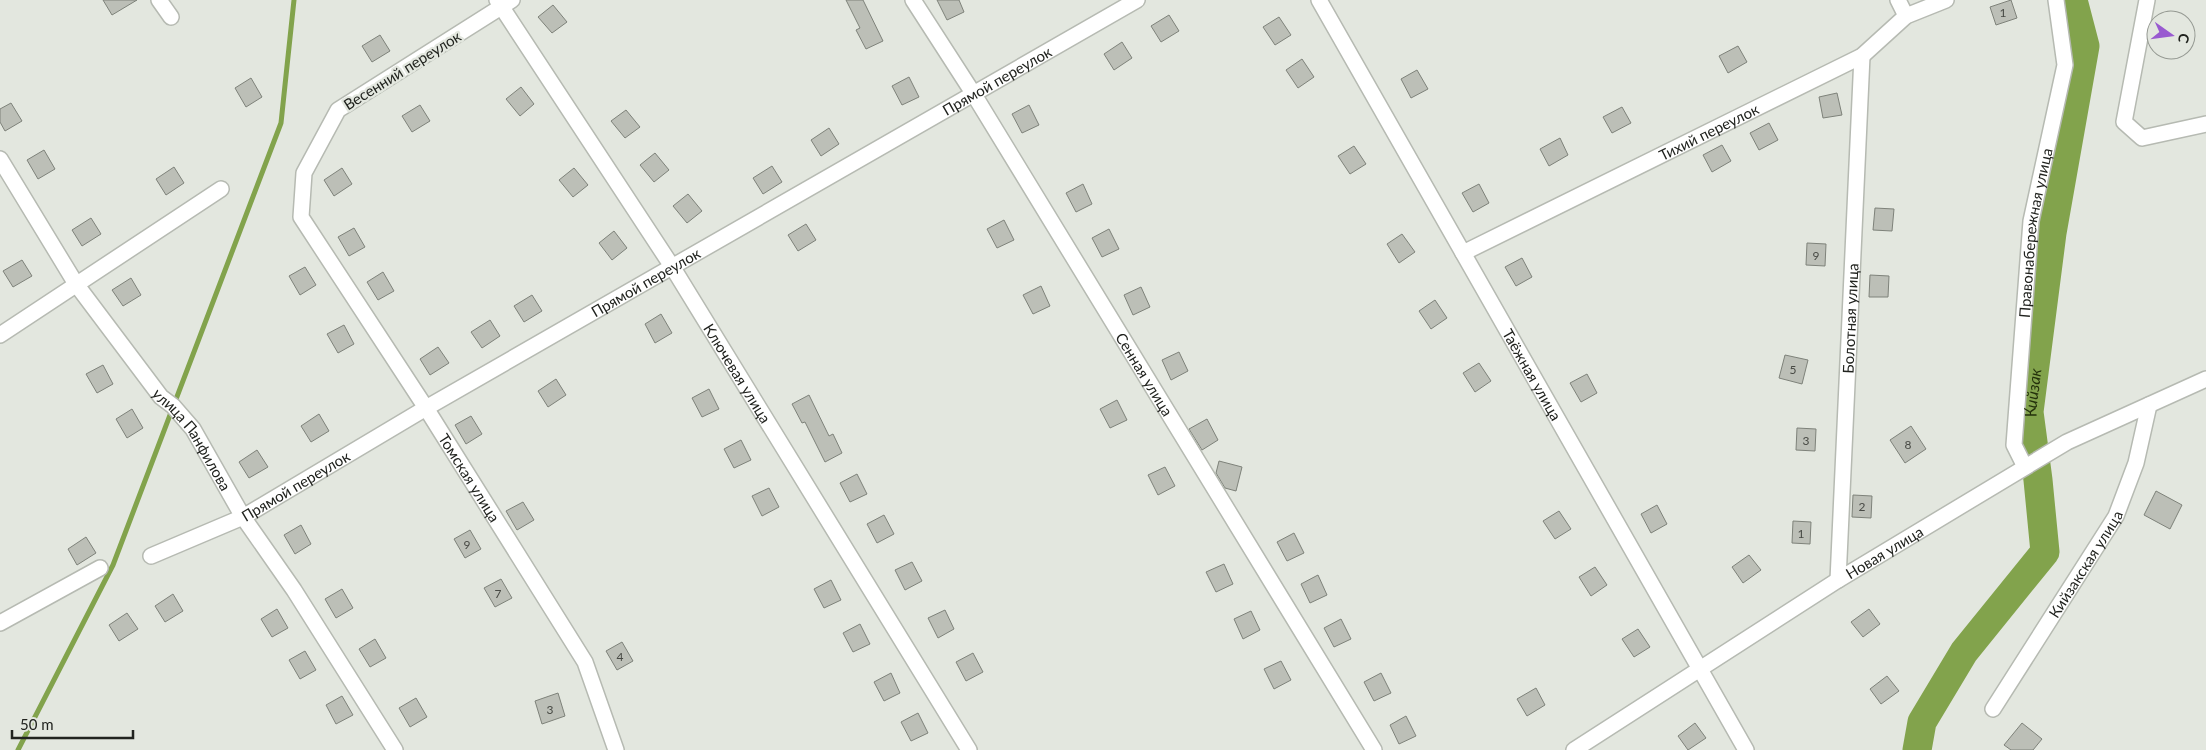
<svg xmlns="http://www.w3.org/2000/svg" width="2206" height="750" font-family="Lato,sans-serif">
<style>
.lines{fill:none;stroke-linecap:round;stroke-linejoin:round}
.stream{stroke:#82a34c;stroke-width:5}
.river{stroke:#82a34c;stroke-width:29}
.building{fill:#bcbfb7;stroke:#7e827a}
.street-casing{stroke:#b6bab2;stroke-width:18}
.street{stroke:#fff;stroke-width:15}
.labels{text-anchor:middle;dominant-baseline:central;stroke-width:4.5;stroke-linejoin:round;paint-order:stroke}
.number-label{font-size:12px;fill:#484a45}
.street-label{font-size:15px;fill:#21231f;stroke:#e3e7df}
.water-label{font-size:16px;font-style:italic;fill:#23300b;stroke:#e3e7df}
</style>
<rect width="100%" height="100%" fill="#e3e7df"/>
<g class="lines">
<path class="stream" d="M18 750 113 565 281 123 294 0"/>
<path class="river" id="s1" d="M1917 750 1922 722 1964 652 2045 552 2038 480 2029 412 2052 233 2085 46 2073 0"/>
</g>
<path class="building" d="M103 0H137L112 15Z
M846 0H863L883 41 866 49 856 30 860 28Z
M937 0H959L964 12 947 20Z
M2011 0 2017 18 1996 25 1990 7Z
M553 5 567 22 552 33 538 17Z
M1169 15 1179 31 1161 42 1151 26Z
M1279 17 1291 35 1275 45 1263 27Z
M380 35 390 51 372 62 362 46Z
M1122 42 1132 58 1114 70 1104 54Z
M1738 46 1747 62 1728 73 1719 56Z
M1302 59 1314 77 1298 88 1286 70Z
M1417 70 1428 89 1411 98 1401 79Z
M909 77 919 97 902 105 892 86Z
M251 78 262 97 246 107 235 88Z
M521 87 534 104 520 116 506 99Z
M1837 93 1842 115 1823 118 1819 97Z
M11 103 22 121 5 131 0 122V109Z
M420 105 430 121 412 132 402 116Z
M1029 105 1039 125 1022 133 1012 114Z
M1622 107 1631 123 1612 133 1603 117Z
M626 110 640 127 625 138 611 121Z
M1769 123 1778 140 1759 150 1750 133Z
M829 128 839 144 821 156 811 140Z
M1560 138 1568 155 1549 166 1540 149Z
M1722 145 1731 161 1712 172 1703 155Z
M1354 146 1366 164 1350 174 1338 156Z
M44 150 55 169 38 179 27 160Z
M655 153 669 170 654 182 640 165Z
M772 166 782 182 763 194 753 178Z
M174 167 184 183 166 195 156 179Z
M342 168 352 184 334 196 324 180Z
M574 168 588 185 573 197 559 180Z
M1083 184 1092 204 1076 212 1066 193Z
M1479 184 1489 203 1473 212 1462 193Z
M688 194 702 211 687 223 673 206Z
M1875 208 1894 209 1892 231 1873 230Z
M91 218 101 234 82 246 72 230Z
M1004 220 1014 240 997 248 987 229Z
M806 224 816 240 798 251 788 235Z
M354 228 365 247 349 256 338 237Z
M1109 229 1119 249 1102 257 1092 238Z
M614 231 627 248 612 260 599 243Z
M1402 234 1415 252 1399 263 1387 244Z
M1807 243 1826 244 1825 266 1806 265Z
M1522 258 1532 277 1516 286 1505 267Z
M22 260 32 276 13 287 3 271Z
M305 267 316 285 300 295 289 276Z
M383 272 394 291 378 300 367 282Z
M1870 275 1889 276 1888 297H1869Z
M131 278 141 295 123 306 112 290Z
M1041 286 1050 306 1033 314 1023 295Z
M1141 287 1150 307 1133 315 1124 295Z
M532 295 542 311 524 322 514 306Z
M1435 300 1447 318 1431 329 1419 311Z
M661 314 672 333 655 343 645 324Z
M490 320 500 336 482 348 471 332Z
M344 325 354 344 338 353 327 334Z
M438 347 449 363 430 375 420 359Z
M1179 352 1188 371 1171 380 1162 360Z
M1785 355 1808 360 1802 384 1779 378Z
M1479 363 1491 381 1475 392 1463 373Z
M103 365 113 384 97 393 86 374Z
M1587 374 1597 393 1581 402 1570 383Z
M556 379 566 395 548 407 538 391Z
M709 389 719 409 702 417 692 398Z
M809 395 829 436 833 434 842 453 825 462 805 422 802 423 792 404Z
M1117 400 1127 420 1110 428 1100 409Z
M132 409 143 428 127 438 116 419Z
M319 414 329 431 311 442 301 426Z
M471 416 482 434 466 444 455 425Z
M1207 419 1218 440 1202 450 1189 429Z
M1911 426 1926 449 1905 463 1890 440Z
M1797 428 1816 429 1815 451 1796 450Z
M741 440 751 460 734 468 724 449Z
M257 450 268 467 249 478 239 462Z
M1219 461 1242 467 1236 491 1225 488 1216 473Z
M1165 467 1175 486 1158 495 1148 475Z
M857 474 867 494 850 502 840 483Z
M769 488 779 507 762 516 752 496Z
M2156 491 2182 505 2170 529 2144 515Z
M1853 495 1872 496 1871 518 1852 517Z
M523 502 534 520 517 530 506 511Z
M1657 505 1667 524 1651 533 1641 514Z
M1559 511 1571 529 1555 539 1543 521Z
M884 515 894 534 877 543 867 524Z
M1793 521 1811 522 1810 544 1792 543Z
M301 525 311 544 295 554 284 535Z
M470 530 481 549 465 558 454 539Z
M1294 533 1304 553 1287 561 1277 542Z
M86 537 96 553 77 565 68 549Z
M1749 555 1761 570 1743 583 1732 567Z
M912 562 922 581 905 590 895 570Z
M1224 564 1233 584 1216 592 1206 572Z
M1595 567 1607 585 1591 596 1579 577Z
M1318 575 1327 595 1310 603 1301 584Z
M501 579 512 598 495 607 484 588Z
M831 580 841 600 824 608 814 589Z
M342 589 353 608 336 618 325 599Z
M173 594 183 611 165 622 155 606Z
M277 609 288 628 272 637 261 619Z
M1869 609 1880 624 1863 637 1851 622Z
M945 610 954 629 938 638 928 618Z
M1251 611 1260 630 1243 639 1234 619Z
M127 613 138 629 119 641 109 625Z
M1341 619 1351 639 1334 647 1324 628Z
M860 624 870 644 853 652 843 633Z
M1638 629 1650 647 1634 657 1622 639Z
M375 639 386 658 370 667 359 649Z
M622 642 633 661 617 670 606 651Z
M305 651 316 670 300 679 289 660Z
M973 653 983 672 966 681 956 662Z
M1281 661 1291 680 1274 689 1264 669Z
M891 673 900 693 884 701 874 682Z
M1381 673 1391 693 1374 701 1364 682Z
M1887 676 1899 691 1881 704 1870 689Z
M1536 688 1545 705 1527 716 1517 699Z
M558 693 565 716 542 724 535 701Z
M342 696 353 715 336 724 326 705Z
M416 698 427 717 410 727 399 708Z
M918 713 928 733 911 741 901 722Z
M1406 716 1416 736 1399 744 1390 725Z
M1695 723 1706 738 1688 750 1678 736Z
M2022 723 2042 739 2033 750H2011L2004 745Z"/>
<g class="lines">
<g class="street-casing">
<g id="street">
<path d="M159 0 171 17"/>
<path id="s2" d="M497 0 673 268 969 750"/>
<path id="s3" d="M512 0 338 110 304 173 301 217 426 408 585 662 616 750"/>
<path id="s4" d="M913 0 973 93 1374 750"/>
<path id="s5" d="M1319 0 1746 750"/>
<path d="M1898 0 1906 16"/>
<path d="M2147 0 2124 122 2142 138 2206 124"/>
<path id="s6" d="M0 159 76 284 161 397 173 406 193 429 243 517 294 590 395 750"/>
<path id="s7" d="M1463 253 1862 56 1906 16 1946 0"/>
<path d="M0 335 221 189"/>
<path id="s8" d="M2025 467 2014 445 2031 221 2065 65 2056 0"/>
<path id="s9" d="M151 556 243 517 426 408 1137 0"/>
<path id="s10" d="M1838 580 1862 56"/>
<path d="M0 623 100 568"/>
<path id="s11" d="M1993 709 2116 516 2136 463 2149 405"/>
<path id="s12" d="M1574 750 1838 580 2067 442 2206 379"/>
</g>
</g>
<use href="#street" class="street"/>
</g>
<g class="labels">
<g class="number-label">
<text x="2003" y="12">1</text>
<text x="1816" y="255">9</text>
<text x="1793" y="369">5</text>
<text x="1806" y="440">3</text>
<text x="1908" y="444">8</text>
<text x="1862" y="506">2</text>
<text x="1801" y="533">1</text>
<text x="467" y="544">9</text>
<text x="498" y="593">7</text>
<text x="620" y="656">4</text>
<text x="550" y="709">3</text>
</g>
<g class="street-label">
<text transform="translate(402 70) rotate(-32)">Весенний переулок</text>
<text stroke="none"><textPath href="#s9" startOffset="971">Прямой переулок</textPath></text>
<text stroke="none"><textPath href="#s7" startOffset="274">Тихий переулок</textPath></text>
<text stroke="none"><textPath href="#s8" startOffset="238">Правонабережная улица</textPath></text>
<text stroke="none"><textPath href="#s9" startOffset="566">Прямой переулок</textPath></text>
<text stroke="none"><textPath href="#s10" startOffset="262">Болотная улица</textPath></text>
<text stroke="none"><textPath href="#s2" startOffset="444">Ключевая улица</textPath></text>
<text stroke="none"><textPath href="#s4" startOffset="440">Сенная улица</textPath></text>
<text stroke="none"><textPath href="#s5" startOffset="431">Таёжная улица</textPath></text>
<text stroke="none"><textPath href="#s6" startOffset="341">улица Панфилова</textPath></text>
<text stroke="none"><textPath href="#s3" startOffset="632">Томская улица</textPath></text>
<text stroke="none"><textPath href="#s9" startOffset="161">Прямой переулок</textPath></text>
<text stroke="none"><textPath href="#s12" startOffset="368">Новая улица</textPath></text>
<text stroke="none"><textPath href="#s11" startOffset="172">Кийзакская улица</textPath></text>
</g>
<g class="water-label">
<text stroke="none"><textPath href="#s1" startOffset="399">Кийзак</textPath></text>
</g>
</g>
<g transform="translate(2171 35) rotate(104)"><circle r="24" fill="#e3e7df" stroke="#959992"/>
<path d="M0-4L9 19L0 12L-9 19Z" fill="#995ad0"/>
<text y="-8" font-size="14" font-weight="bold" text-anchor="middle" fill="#21231f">С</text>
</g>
<path d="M12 730v8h121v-8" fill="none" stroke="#21231f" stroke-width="2.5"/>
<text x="20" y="730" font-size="15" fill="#21231f" stroke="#e3e7df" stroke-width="4" paint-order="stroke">50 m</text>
</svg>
